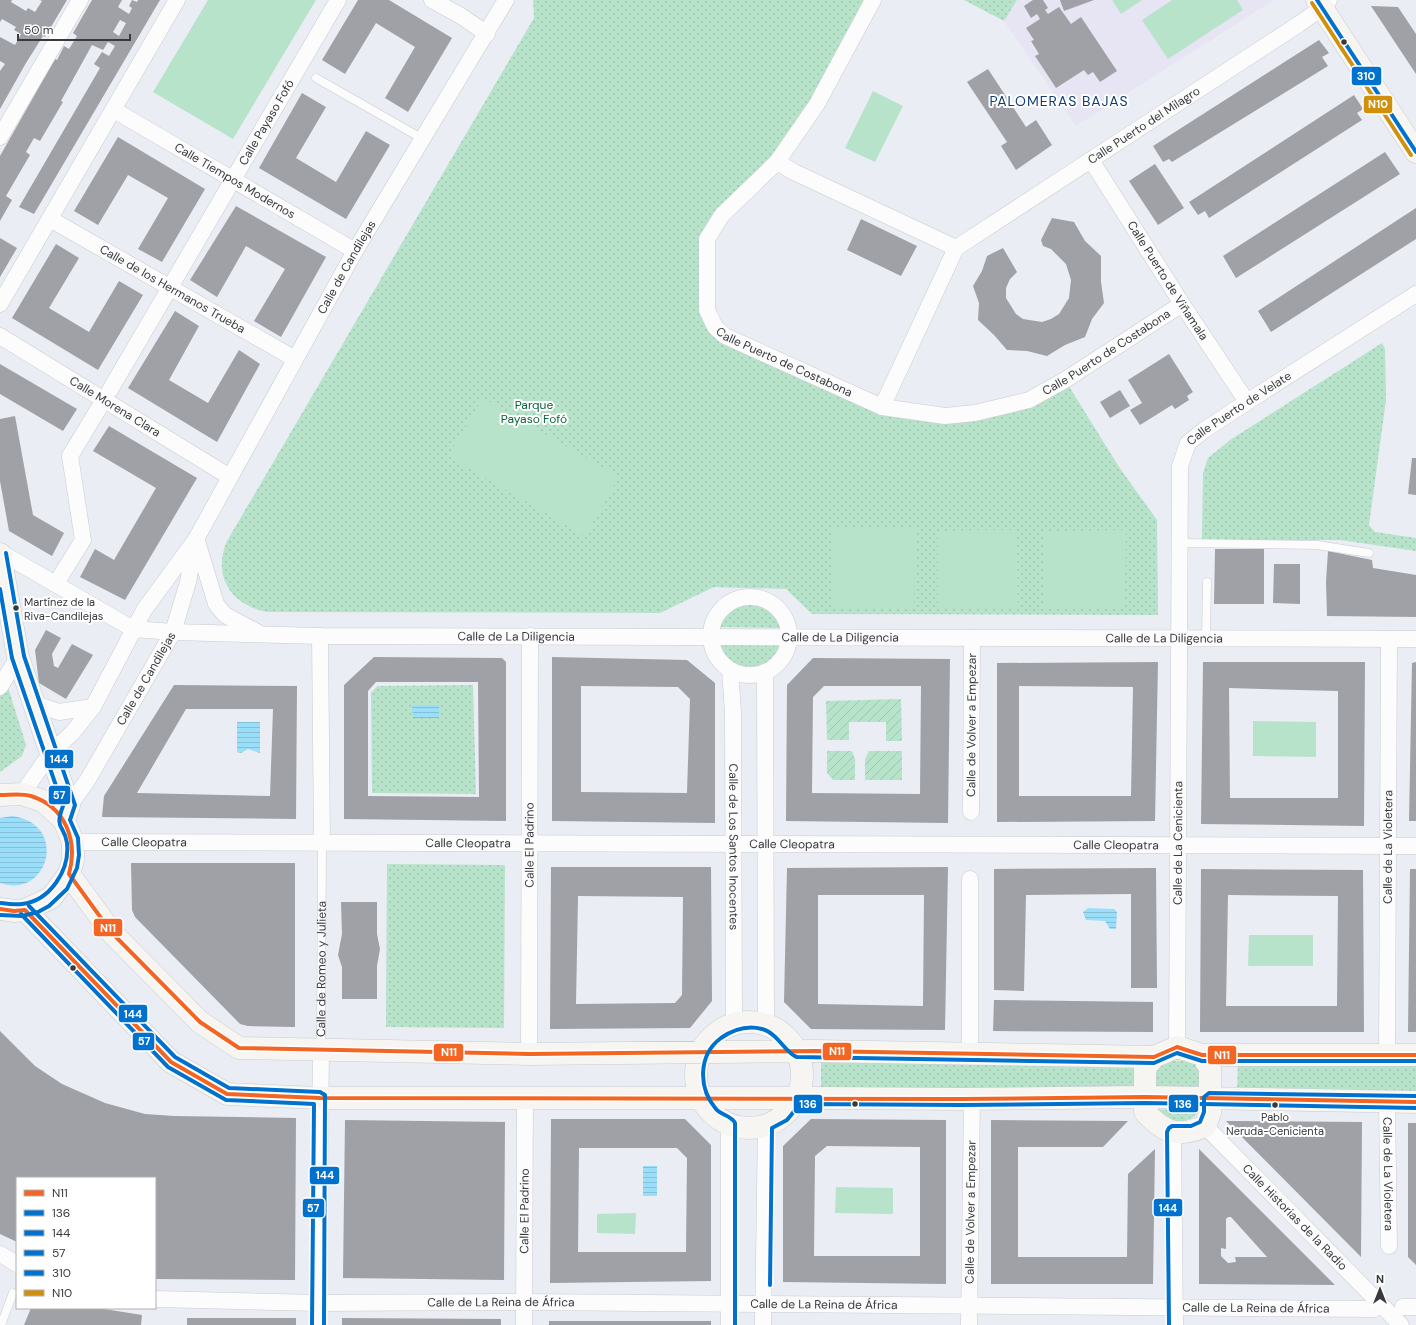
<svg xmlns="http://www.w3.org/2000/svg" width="1416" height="1325" font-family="'DM Sans',sans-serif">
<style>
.education{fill:#e7e4f3}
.grass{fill:url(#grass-dots)}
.garden{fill:url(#garden-furrows)}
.pitch{fill:#b8e3cb}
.water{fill:url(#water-rules)}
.building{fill:#9fa1a6;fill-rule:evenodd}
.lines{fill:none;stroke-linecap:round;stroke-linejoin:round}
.lane-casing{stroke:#c9cbd0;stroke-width:9}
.street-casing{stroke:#c9cbd0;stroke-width:17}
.secondary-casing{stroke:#c9cbd0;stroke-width:23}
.lane{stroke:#fcfcfd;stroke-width:8}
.street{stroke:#fcfcfd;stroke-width:16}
.secondary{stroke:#f6f5f1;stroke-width:22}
.bus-1-casing{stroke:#fff;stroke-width:7}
.bus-2-casing{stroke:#fff;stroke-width:7}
.bus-3-casing{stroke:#fff;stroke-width:7}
.bus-4-casing{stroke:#fff;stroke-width:7}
.bus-5-casing{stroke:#fff;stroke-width:7}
.bus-6-casing{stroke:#fff;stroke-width:7}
.bus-1{stroke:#f26522;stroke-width:4}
.bus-2{stroke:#0072ce;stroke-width:4}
.bus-3{stroke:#0072ce;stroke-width:4}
.bus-4{stroke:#0072ce;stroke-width:4}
.bus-5{stroke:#0072ce;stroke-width:4}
.bus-6{stroke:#d1900c;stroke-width:4}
.bus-dot{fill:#38393d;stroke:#fff;stroke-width:1.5}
.labels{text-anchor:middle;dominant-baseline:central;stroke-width:4;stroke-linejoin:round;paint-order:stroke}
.bus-label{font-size:11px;fill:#38393d;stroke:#fff;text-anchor:start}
.street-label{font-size:12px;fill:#38393d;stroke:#fff}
.park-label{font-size:12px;fill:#086439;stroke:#fff}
.quarter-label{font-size:14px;letter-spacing:1px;fill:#123e71;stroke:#fff}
.line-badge{stroke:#fff;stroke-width:1.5}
.badge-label{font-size:11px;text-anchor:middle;font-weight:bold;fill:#fff}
</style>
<defs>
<pattern id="grass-dots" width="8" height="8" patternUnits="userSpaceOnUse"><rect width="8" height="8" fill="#b8e3cb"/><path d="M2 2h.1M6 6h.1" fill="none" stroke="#9fc4af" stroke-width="1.8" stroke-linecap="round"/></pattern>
<pattern id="garden-furrows" width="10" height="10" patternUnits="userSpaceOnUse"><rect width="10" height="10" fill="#b8e3cb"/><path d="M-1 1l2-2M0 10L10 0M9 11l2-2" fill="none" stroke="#9fc4af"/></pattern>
<pattern id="water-rules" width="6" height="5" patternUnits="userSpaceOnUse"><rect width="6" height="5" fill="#9adef9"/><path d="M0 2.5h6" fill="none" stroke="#85bfd6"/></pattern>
</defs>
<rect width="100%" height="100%" fill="#eaedf4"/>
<path class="education" d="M1017 0H1274L1076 126 1004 21Z"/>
<path class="grass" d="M533 0H873L817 104 707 239 715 327 882 407 975 413 1065 380 1119 467 1157 520 1158 615 812 614 786 589 714 587 660 613 267 612C231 605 212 576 227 541L534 18Z
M964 0H1017L1004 21Z
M1382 343 1385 349 1386 400 1369 525 1375 532 1416 538V551L1340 540H1202L1203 473 1208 458 1230 440Z
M747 601C765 602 779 610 783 628L718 627C721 612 731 604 747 601Z
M719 643H782C782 669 747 676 729 663 724 659 721 653 718 648Z
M7 684 26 745 22 756 0 772V697Z
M473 685 476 794 372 793 371 693 377 686Z
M387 864 505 865 504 1028 386 1027Z
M821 1061 1135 1063 1136 1089 821 1088Z
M1164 1061C1178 1061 1191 1058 1201 1070L1200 1083 1196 1088H1158L1152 1083V1069Z
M1238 1062 1416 1063V1091L1237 1090Z
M1154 1109 1199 1111 1194 1117 1177 1124Z"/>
<path class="garden" d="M901 699 902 741H886V722H849V740H827L826 701Z
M827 751H852L855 759V780H833L827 773Z
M869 751H902V780H865V759Z"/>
<path class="pitch" d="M208 0H316L233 139 153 92Z
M1112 0H1142L1121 14Z
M1172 0H1237L1243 10 1168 59 1142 20Z
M873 91 903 106 875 162 845 148Z
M483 398 619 477 585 536 448 456Z
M831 528 915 529 914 609H831Z
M977 530H1017L1018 608H938V531Z
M1126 530 1125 608 1081 609 1044 607 1043 531Z
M1253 721 1316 722V757L1253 756Z
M1249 935H1313V966H1248Z
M836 1187 893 1188V1214L835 1213Z
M636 1213 635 1234 597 1233V1214Z"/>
<path class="water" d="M412 705H439V718H413Z
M237 722H260V753L248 749 241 753 237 752Z
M12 816C70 824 48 900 0 883V818Z
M1088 908 1114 909 1117 912 1116 929H1110L1105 921 1086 920 1083 912Z
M643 1166H657V1196H643Z"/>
<path class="building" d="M0 0H12L11 2 26 11 28 8 35 12 42 1 40 0H67L45 37 43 36 26 63 0 109V71L5 64 0 61V37L15 45 21 34 14 30 16 27 2 19 0 22Z
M92 0H122L118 7 129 14 132 8 129 6 132 0 137 2 138 0H160L34 214 19 207 100 68 94 64 102 52 109 56 115 46 108 42 103 50 92 45 61 101 63 102 40 141 34 138 26 152 30 155 6 196 12 200 0 221V156L55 59 57 60 64 46 69 49 77 36 73 33ZM120 20 126 23 119 36 113 32Z
M358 0H389L452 38 408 112 385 98 415 47 376 23 345 74 322 60Z
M1033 0H1043L1048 8 1045 10 1048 14 1059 7 1071 24 1081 17 1117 71 1100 82 1093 72 1088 75 1084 70 1056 88 1035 56 1039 54 1031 41 1034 40 1026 28 1040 19 1037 14 1031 18 1024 6Z
M1060 0H1094L1064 11Z
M1371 6 1398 7 1416 34V74Z
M1319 40 1329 53 1322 57 1328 66 1172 162 1169 159 1163 162 1153 146Z
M988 69 1026 127 1036 120 1052 145 1016 170 1001 146 1007 142 967 82Z
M302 93 326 107 296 158 336 182 366 131 390 145 346 219 259 168Z
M1354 95 1363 109 1357 113 1362 120 1209 218 1205 211 1198 215 1189 202Z
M118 137 205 189 162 262 138 249 168 198 128 175 98 225 74 211Z
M1385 152 1400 174 1236 278 1223 256Z
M1155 164 1184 208 1158 225 1129 181Z
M236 206 326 257 281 337 254 321 285 269 246 246 217 297 190 280Z
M1416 208V239L1271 332 1258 311Z
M1052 218 1074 222 1085 241 1101 256V282L1104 303 1092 319 1085 337 1065 345 1047 356 1027 351 1007 350 994 335 978 320 979 303 973 286 982 271 987 256 1003 248 1017 272 1010 279 1006 288V298L1016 314 1023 319 1042 322 1051 319 1059 314 1069 298 1071 280 1066 264 1051 249 1043 246 1041 240Z
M861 219 917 246 901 276 847 250Z
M0 238 17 248 0 277Z
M56 244 79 258 49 308 89 332 119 281 143 295 98 370 12 318Z
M175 311 199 326 169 380 208 403 239 350 260 364 217 442 128 388Z
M1169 354 1193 392 1187 396 1189 400 1175 409 1172 405 1140 425 1130 410 1142 403 1128 380Z
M0 364 77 409 63 431 0 394Z
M1120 390 1130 406 1110 418 1100 402Z
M15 416 33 515 64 533 52 556 9 531 0 481V419Z
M109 426 197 478 125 600 80 577 95 549 114 560 156 488 93 451Z
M1412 458H1416V495L1408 494Z
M1215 549H1264V604H1214Z
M1328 551 1372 560 1373 568 1416 575V617L1327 616 1326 582Z
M1274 564H1300V604L1273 603Z
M46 630 61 638 52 654 54 666 58 668 72 644 93 655 66 699 39 683 35 650Z
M374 657 502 658 506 662V821L344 819V685ZM376 682H478L479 797 368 796V691Z
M552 657 687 660 715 683V823L552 821ZM581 686 678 687 690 699 687 793 581 792Z
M813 658 950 659 948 823 786 821 787 685ZM824 686H921L920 794 812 793 813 697Z
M1158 662 1155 821 997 822V663ZM1019 686 1133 687 1131 796H1019Z
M1203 662H1365L1364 826 1201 824ZM1229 688 1338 691V798H1230Z
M1416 662V821H1409L1412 663Z
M174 685 297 686 296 819 102 817 104 796ZM186 709H273L270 796 137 793Z
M131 863H295V1027L248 1026 240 1024 135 917 132 910Z
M551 867H711L712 1001 690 1028 550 1029ZM578 896 683 897 682 995 675 1003 576 1004Z
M948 867 945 1030 811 1029 784 1002 787 868ZM818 895H924L923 1006 818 1004Z
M1156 868 1157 988H1131V894L1026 895 1024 991 994 990V869Z
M1201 869 1363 870 1364 1032H1200ZM1228 895 1338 896 1337 1006H1226Z
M1410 869H1416V1032H1408Z
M341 902H377V934L380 949 377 966V999H342V967L338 955 342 934Z
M994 1000 1153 1002V1032L993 1031Z
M0 1031 35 1066 62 1084 105 1103 145 1114 174 1116 296 1118 295 1280 155 1279V1178H17V1242L0 1234Z
M551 1119H685L711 1145V1281L550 1283ZM579 1148H677L687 1158 686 1252H578Z
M811 1119 946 1120V1284L783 1282V1146ZM827 1146 920 1147V1256H814L815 1156Z
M345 1120 505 1122 504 1280 343 1278Z
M991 1120 1128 1121 1103 1147H1018V1257H1127L1128 1174 1155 1149 1153 1284H991Z
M1226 1121 1362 1122 1361 1257Z
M1408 1123H1416V1265L1408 1257Z
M1199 1149 1335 1285 1199 1284ZM1228 1217H1231L1267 1257H1235L1236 1262 1228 1263 1221 1256V1248L1226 1249V1219Z
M31 1308H98L142 1315 141 1325H24Z
M187 1318H296V1325H187Z
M342 1318 501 1319V1325H342Z
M549 1321H711V1325H549Z"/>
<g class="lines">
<g class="lane-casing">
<g id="lane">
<path d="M316 78 423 139"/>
<path d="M1180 543 1317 545 1369 553"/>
<path d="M1206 639 1207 582"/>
<path id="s1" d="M321 1048 322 843"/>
<path d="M1 1325 13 1293"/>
</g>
</g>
<g class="street-casing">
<g id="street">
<path d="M432 0 461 16 487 34"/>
<path id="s2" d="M873 0 817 104 777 162 722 215 707 239V310L715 327 725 336 882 407 945 416 975 413 1029 400 1065 380 1182 304"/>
<path id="s3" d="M114 110 355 251"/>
<path d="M0 137 80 0"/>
<path id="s4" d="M1091 160 1182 304 1247 402"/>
<path id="s5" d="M777 162 794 172 956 248 1299 24 1322 8 1329 0"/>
<path id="s6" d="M50 219 295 359"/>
<path d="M0 304 177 0"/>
<path id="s7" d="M0 336 230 477"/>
<path id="s8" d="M110 390 338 0"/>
<path d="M882 407 956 248"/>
<path d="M197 541 216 604 225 615 257 632"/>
<path id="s9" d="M0 552 133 629 173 632 320 636 1416 639"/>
<path d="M60 577 83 540 70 456 99 408"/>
<circle cx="750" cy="636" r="39"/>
<path d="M320 636 322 843"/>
<path id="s10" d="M730 670 733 712 734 1024"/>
<path d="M765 672 766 1025"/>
<path d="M0 687 18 657"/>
<path d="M33 703 59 712 93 707"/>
<path id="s11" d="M22 794 50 754 73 732 93 707 144 610 196 539 355 251 506 0"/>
<path id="s12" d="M69 806 87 781 173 632 188 582 195 544"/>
<path id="s13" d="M971 812 972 638"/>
<path id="s14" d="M73 842 1416 846"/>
<path d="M970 879V1053"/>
<path id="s15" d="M1177 1047 1180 466 1188 443 1203 431 1247 402 1416 294"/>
<path id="s16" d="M529 1054 530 636"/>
<path id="s17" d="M1387 1055 1389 639"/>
<path id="s18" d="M1387 1102 1389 1246"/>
<path d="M729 1124V1325"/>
<path id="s19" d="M1205 1126 1401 1325"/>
<path d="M1173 1132 1175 1325"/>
<path d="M0 1254 17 1264"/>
<path id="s20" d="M155 1299 318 1303 524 1302 1374 1309"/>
<path d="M1403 1307H1416"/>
<path d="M318 1325 321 1048"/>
<path id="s21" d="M524 1325 525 1097"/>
<path d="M763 1325 766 1125"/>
<path id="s22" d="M969 1325 972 1099"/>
</g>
</g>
<g class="secondary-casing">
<path id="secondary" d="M1317 0 1416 152
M0 554 18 657 69 806 64 820
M0 795 22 794 43 801 64 820 73 842V860L69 874 51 898 25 910 14 911 0 909
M69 874 112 933 200 1022 239 1048 529 1054 816 1051 1154 1057 1177 1047 1202 1055H1416
M25 910 171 1062 227 1094 320 1098H816L961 1099 1145 1097 1416 1102
M696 1075a53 53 0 1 1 106 0a53 53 0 1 1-106 0Z
M1154 1057 1145 1068V1112C1164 1133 1178 1138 1205 1126L1210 1113V1068L1202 1055"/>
</g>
<use href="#lane" class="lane"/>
<use href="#street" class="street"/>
<use href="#secondary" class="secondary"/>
<g class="bus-1-casing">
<path id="bus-1" d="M0 795C10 795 21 793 31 796 66 807 78 841 69 874L112 933 200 1022 239 1048 529 1054 816 1051 1154 1057 1177 1047 1202 1055H1416
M0 909 14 911 25 910 171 1062 227 1094 320 1098 961 1099 1145 1097 1416 1102"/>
</g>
<g class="bus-2-casing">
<path id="bus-2" d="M770 1285 772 1128 787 1120 800 1104 961 1105 1145 1103 1416 1108
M735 1325V1123C732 1116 721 1115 716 1109 698 1088 698 1055 721 1038 734 1029 747 1025 762 1029 778 1033 786 1054 797 1057L1154 1063 1177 1053 1202 1061H1416"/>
</g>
<g class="bus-3-casing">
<path id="bus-3" d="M29 906 175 1057 229 1088 320 1092 325 1095 324 1325
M0 915 22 916 38 912 49 906 67 889 77 868 79 855 78 838 70 820 75 805 24 656 6 553
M1169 1325 1167 1132 1169 1128 1172 1126H1191L1200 1122 1204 1112V1097L1209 1093 1416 1096"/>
</g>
<g class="bus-4-casing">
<path id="bus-4" d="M0 589 12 658 63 806C54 830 64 824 67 843 70 870 50 901 22 904 15 905 8 904 1 903
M21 914 168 1067 226 1100 314 1104 312 1325"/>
</g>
<g class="bus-5-casing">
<path id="bus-5" d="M1317 0 1416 152"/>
</g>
<g class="bus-6-casing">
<path id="bus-6" d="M1312 3 1411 155"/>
</g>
<use href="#bus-1" class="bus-1"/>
<use href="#bus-2" class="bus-2"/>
<use href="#bus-3" class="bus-3"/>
<use href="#bus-4" class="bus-4"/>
<use href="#bus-5" class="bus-5"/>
<use href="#bus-6" class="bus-6"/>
</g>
<g class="bus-dot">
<circle cx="1344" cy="42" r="3.5"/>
<circle cx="16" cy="608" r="3.5"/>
<circle cx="73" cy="968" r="3.5"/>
<circle cx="855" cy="1104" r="3.5"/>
<circle cx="1275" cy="1105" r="3.5"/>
</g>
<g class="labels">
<g class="bus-label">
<text x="24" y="602">Martínez de la<tspan x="24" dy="14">Riva-Candilejas</tspan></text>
<text x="1275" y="1117" text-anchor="middle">Pablo<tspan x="1275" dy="14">Neruda-Cenicienta</tspan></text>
</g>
<g class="street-label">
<text stroke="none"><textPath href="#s8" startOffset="310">Calle Payaso Fofó</textPath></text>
<text stroke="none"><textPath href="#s5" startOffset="423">Calle Puerto del Milagro</textPath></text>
<text stroke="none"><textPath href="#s3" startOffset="140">Calle Tiempos Modernos</textPath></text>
<text stroke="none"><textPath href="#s11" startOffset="621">Calle de Candilejas</textPath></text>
<text stroke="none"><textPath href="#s4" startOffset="143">Calle Puerto de Viñamala</textPath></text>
<text stroke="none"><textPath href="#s6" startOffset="141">Calle de los Hermanos Trueba</textPath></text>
<text stroke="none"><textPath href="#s2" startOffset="809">Calle Puerto de Costabona</textPath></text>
<text stroke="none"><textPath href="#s2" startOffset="461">Calle Puerto de Costabona</textPath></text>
<text stroke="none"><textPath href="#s7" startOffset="135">Calle Morena Clara</textPath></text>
<text stroke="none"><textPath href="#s15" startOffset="667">Calle Puerto de Velate</textPath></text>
<text stroke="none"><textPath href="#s9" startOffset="537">Calle de La Diligencia</textPath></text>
<text stroke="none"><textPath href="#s9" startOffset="861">Calle de La Diligencia</textPath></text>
<text stroke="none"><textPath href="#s9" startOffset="1185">Calle de La Diligencia</textPath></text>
<text stroke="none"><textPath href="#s12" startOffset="149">Calle de Candilejas</textPath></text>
<text stroke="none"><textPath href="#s13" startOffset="87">Calle de Volver a Empezar</textPath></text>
<text stroke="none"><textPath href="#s14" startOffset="71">Calle Cleopatra</textPath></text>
<text stroke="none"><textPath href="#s14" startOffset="395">Calle Cleopatra</textPath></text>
<text stroke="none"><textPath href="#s15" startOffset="204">Calle de La Cenicienta</textPath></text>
<text stroke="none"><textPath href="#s14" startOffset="719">Calle Cleopatra</textPath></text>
<text stroke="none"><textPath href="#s16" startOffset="209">Calle El Padrino</textPath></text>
<text stroke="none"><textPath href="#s14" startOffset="1043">Calle Cleopatra</textPath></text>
<text stroke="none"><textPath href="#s10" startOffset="177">Calle de Los Santos Inocentes</textPath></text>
<text stroke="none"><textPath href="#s17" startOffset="208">Calle de La Violetera</textPath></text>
<text stroke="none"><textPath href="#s1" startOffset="79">Calle de Romeo y Julieta</textPath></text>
<text stroke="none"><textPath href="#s18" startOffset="72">Calle de La Violetera</textPath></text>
<text stroke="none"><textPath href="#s21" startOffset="114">Calle El Padrino</textPath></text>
<text stroke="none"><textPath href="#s22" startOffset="113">Calle de Volver a Empezar</textPath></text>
<text stroke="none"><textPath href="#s19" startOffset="128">Calle Historias de la Radio</textPath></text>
<text stroke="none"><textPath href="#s20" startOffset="346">Calle de La Reina de África</textPath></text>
<text stroke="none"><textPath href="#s20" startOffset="669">Calle de La Reina de África</textPath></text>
<text stroke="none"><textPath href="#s20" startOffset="1101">Calle de La Reina de África</textPath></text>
</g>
<g class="park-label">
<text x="534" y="405">Parque<tspan x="534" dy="14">Payaso Fofó</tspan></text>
</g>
<g class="quarter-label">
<text x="1059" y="101">PALOMERAS BAJAS</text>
</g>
</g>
<g class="line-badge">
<rect x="1351" y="66" width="31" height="20" rx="4" fill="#0072ce"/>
<rect x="1363" y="95" width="30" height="19" rx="4" fill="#d1900c"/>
<rect x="44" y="749" width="30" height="20" rx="4" fill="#0072ce"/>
<rect x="48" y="785" width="23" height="20" rx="4" fill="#0072ce"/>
<rect x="93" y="918" width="30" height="19" rx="4" fill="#f26522"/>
<rect x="118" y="1004" width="30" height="19" rx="4" fill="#0072ce"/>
<rect x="132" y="1032" width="23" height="19" rx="4" fill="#0072ce"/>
<rect x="822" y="1042" width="30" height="19" rx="4" fill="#f26522"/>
<rect x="433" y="1043" width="31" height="19" rx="4" fill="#f26522"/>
<rect x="1207" y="1045" width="30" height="20" rx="4" fill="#f26522"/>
<rect x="1168" y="1094" width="31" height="19" rx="4" fill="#0072ce"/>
<rect x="793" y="1094" width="30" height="20" rx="4" fill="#0072ce"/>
<rect x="309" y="1166" width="31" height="19" rx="4" fill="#0072ce"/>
<rect x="1153" y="1198" width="30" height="19" rx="4" fill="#0072ce"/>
<rect x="302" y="1198" width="23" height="20" rx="4" fill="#0072ce"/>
</g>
<g class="badge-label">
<text x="1366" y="80">310</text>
<text x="1378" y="108">N10</text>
<text x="59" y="763">144</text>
<text x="59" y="799">57</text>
<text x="108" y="932">N11</text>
<text x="133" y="1018">144</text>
<text x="144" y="1045">57</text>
<text x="837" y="1055">N11</text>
<text x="449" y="1056">N11</text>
<text x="1222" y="1059">N11</text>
<text x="1183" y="1108">136</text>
<text x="808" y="1108">136</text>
<text x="325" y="1179">144</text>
<text x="1168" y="1212">144</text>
<text x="313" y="1212">57</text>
</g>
<rect x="16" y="1177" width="140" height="132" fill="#ffffff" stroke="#afb0b1"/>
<rect x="24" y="1190" width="20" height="6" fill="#f26522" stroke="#afb0b1"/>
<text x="52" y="1197" font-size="12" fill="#38393d">N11</text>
<rect x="24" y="1210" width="20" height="6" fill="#0072ce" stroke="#afb0b1"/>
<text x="52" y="1217" font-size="12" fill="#38393d">136</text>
<rect x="24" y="1230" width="20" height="6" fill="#0072ce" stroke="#afb0b1"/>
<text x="52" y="1237" font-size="12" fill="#38393d">144</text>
<rect x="24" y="1250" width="20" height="6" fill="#0072ce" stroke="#afb0b1"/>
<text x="52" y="1257" font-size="12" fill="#38393d">57</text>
<rect x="24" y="1270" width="20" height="6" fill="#0072ce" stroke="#afb0b1"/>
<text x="52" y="1277" font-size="12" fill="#38393d">310</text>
<rect x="24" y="1290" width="20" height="6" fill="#d1900c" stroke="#afb0b1"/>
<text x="52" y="1297" font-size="12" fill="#38393d">N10</text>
<g transform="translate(1380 1289)" stroke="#ffffff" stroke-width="3" paint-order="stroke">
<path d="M0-3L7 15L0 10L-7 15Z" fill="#38393d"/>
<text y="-6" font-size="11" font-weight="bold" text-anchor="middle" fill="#38393d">N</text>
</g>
<path d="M18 34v6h112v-6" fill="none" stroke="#38393d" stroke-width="2"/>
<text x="24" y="34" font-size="12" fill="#38393d" stroke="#ffffff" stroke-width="3" paint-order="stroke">50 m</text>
</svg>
